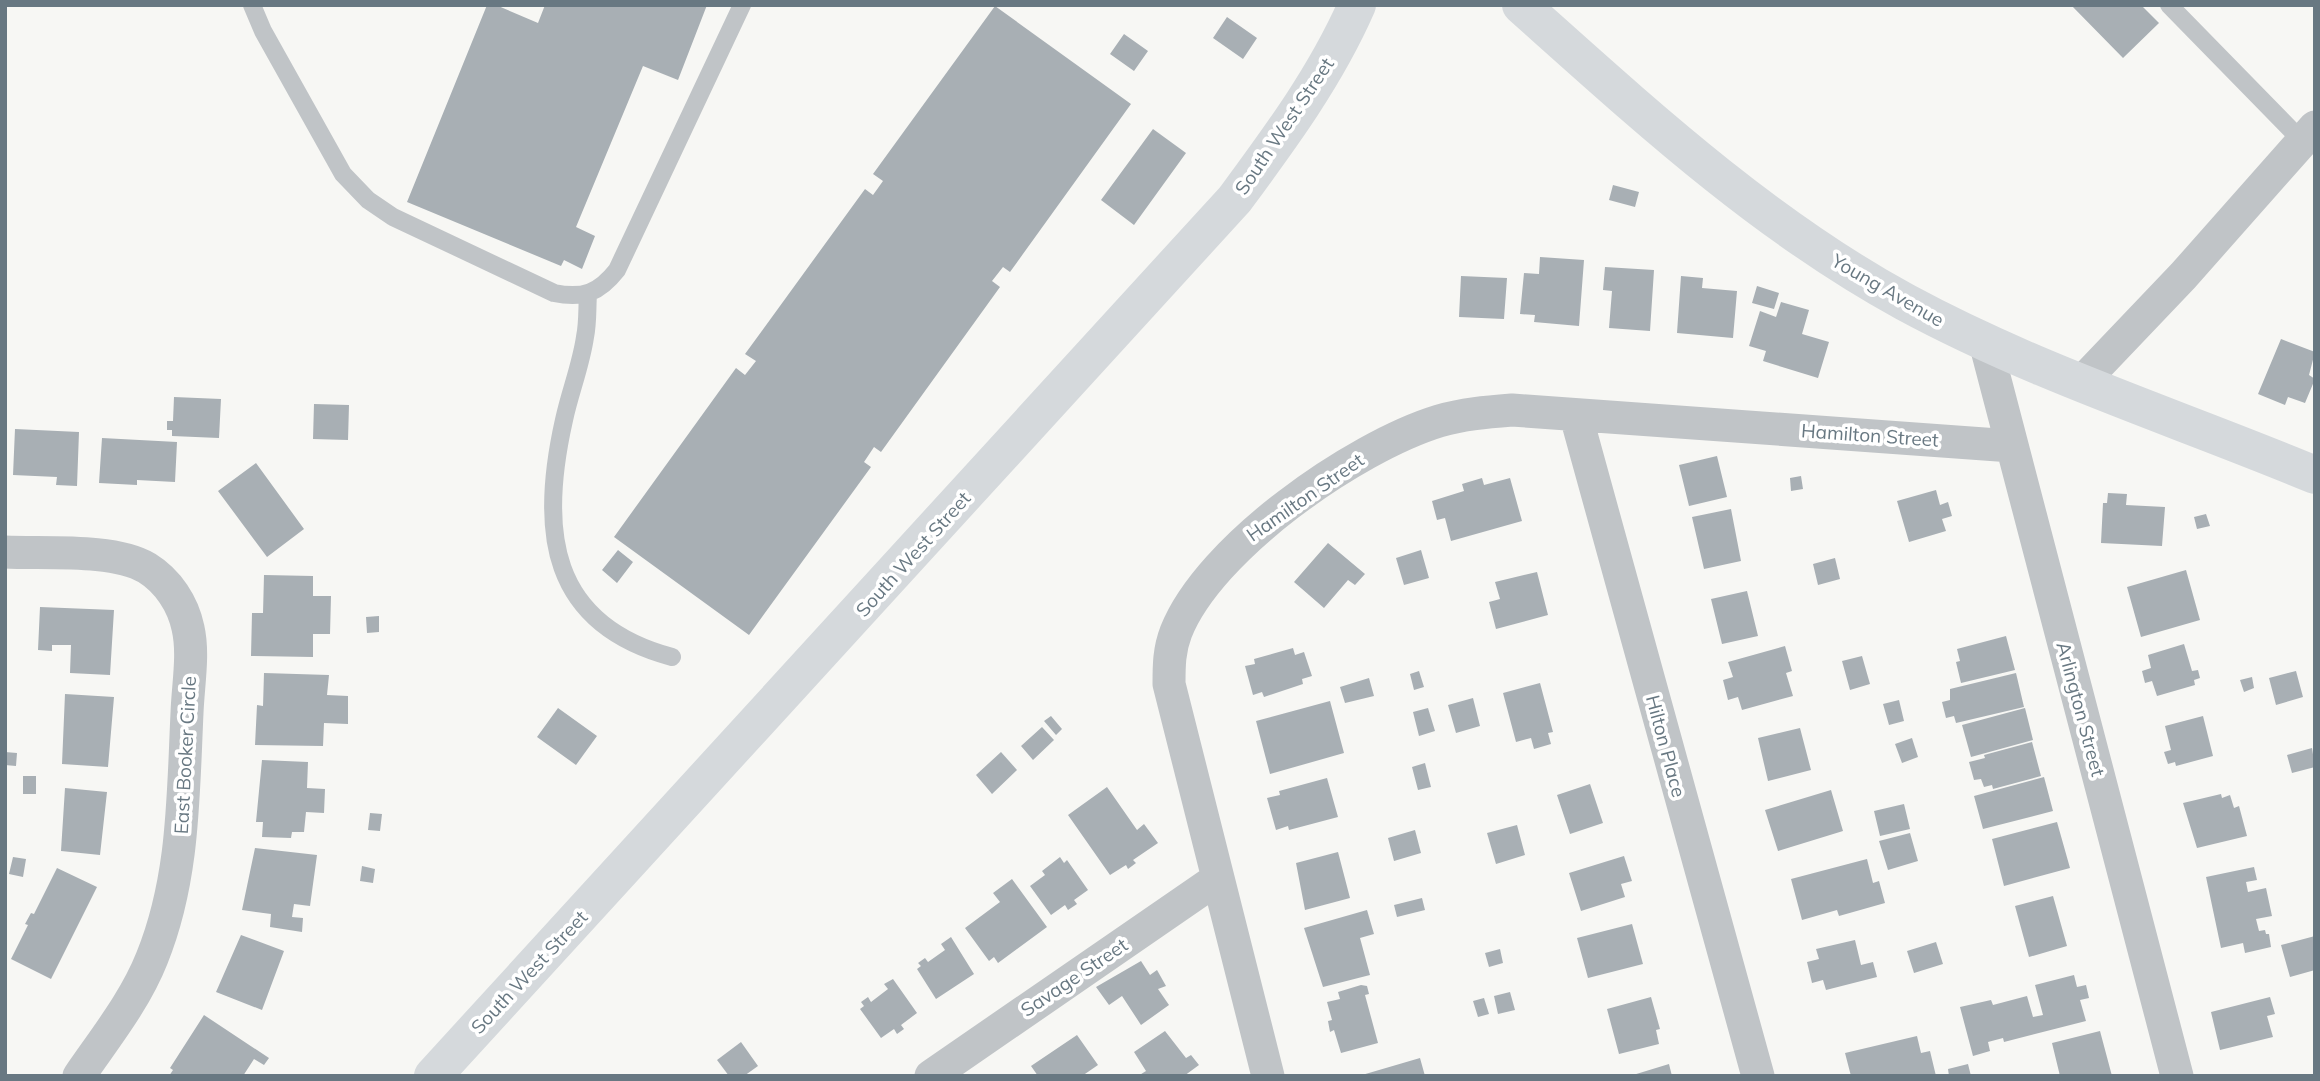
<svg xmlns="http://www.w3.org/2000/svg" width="2320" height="1081" font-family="Mulish,sans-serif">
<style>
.building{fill:#a8afb4}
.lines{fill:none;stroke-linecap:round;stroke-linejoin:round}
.lane{stroke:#c0c4c7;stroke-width:18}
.street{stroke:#c0c4c7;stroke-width:33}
.secondary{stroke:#d5d9dc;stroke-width:38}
.labels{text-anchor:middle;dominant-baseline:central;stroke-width:7;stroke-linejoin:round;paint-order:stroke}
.street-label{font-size:19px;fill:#687882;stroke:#fff}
</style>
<rect width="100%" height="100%" fill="#f7f7f4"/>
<path class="building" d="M487 5H496L538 23 545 5H707L678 80 643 66 576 227 595 236 582 269 564 260 561 266 407 202Z
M2071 5H2141L2159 23 2123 58Z
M995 6 1131 104 1010 272 1003 267 992 281 1000 287 881 452 874 447 864 462 871 467 749 635 614 537 736 368 745 375 756 361 745 354 865 189 873 195 883 181 873 174Z
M1227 17 1257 38 1243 59 1213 38Z
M1124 34 1148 51 1134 71 1110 54Z
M1153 129 1186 153 1134 225 1101 200Z
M1613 185 1639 192 1635 207 1609 200Z
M1540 257 1584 260 1579 326 1534 322 1535 315 1520 314 1524 273 1539 274Z
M1605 267 1654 270 1650 331 1609 328 1612 291 1603 290Z
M1461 276 1507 278 1504 319 1459 317Z
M1681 276 1703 278 1702 288 1737 291 1733 338 1677 333Z
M1757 286 1779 293 1774 309 1752 303Z
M1781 302 1809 310 1802 334 1829 342 1818 378 1763 361 1766 351 1749 346 1760 311 1776 317Z
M2281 339 2315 352 2309 375 2315 379 2305 403 2288 397 2285 405 2258 394Z
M174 397 221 399 219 438 172 436V430H167V421H173Z
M314 404 349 405 348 440 313 439Z
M15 429 79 432 77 486 56 485 57 477 13 475Z
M102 438 177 442 175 482 137 480V485L99 483Z
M1717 456 1727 497 1689 506 1679 465Z
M256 463 304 529 267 557 218 491Z
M1801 476 1803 489 1791 491 1790 478Z
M1482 478 1484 485 1510 478 1522 521 1451 541 1445 518 1437 520 1432 501 1464 491 1462 484Z
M1936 490 1940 505 1948 502 1952 516 1942 519 1946 531 1909 542 1897 501Z
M2108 493 2127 494 2126 505 2165 507 2162 546 2101 543 2103 503H2107Z
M1731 509 1741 561 1704 569 1692 517Z
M2206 514 2210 526 2197 529 2194 517Z
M1328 543 1365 574 1355 585 1348 580 1324 608 1294 582Z
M618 550 633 562 617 583 602 570Z
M1421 550 1429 578 1404 585 1396 558Z
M1835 558 1840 579 1818 585 1813 564Z
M2186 570 2200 620 2141 637 2127 587Z
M1537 572 1548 615 1496 629 1489 602 1500 599 1495 582Z
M264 575 313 576V596H331L330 634H313V657L251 656 252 613H263Z
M1747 591 1758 636 1722 644 1711 599Z
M40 607 114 610 110 675 70 673 71 645H52V651L38 650Z
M379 616V632L367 633 366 617Z
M2006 636 2015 670 1961 683 1956 662 1960 661 1957 649Z
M2184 644 2192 671 2198 670 2200 678 2194 680 2195 685 2157 696 2152 681 2145 683 2142 671 2151 668 2148 655Z
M1785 646 1792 671 1786 673 1793 696 1742 710 1738 697 1728 700 1723 680 1733 677 1728 662Z
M1293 648 1295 655 1304 652 1312 676 1302 679 1303 684 1264 697 1262 692 1253 695 1245 666 1255 664 1254 659Z
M1862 656 1870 684 1850 690 1842 661Z
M1419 671 1424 687 1414 690 1410 674Z
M2296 671 2303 697 2276 705 2269 678Z
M264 673 329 675 327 695 348 696V724L324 723 323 746 255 745 257 705 263 706Z
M2016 673 2024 707 1956 723 1954 716 1946 718 1942 702 1950 700V689Z
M2252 677 2254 688 2244 692 2240 680Z
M1369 678 1374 696 1345 703 1340 687Z
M1540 683 1553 732 1548 733 1551 744 1534 749 1531 738 1516 742 1503 693Z
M65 694 114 697 108 767 62 764Z
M1473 698 1480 726 1456 733 1448 705Z
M1899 700 1904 721 1889 725 1883 704Z
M1330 701 1344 753 1270 774 1256 721Z
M558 708 597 736 576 765 537 737Z
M1428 708 1435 731 1419 736 1413 712Z
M2025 708 2033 740 1971 757 1962 725Z
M1051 716 1062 729 1056 735 1044 721Z
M2203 716 2213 756 2176 766 2175 762 2168 764 2164 752 2171 750 2165 726Z
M1042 727 1054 740 1033 760 1021 746Z
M1800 728 1811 770 1768 781 1758 738Z
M1912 738 1918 757 1902 763 1895 744Z
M2032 742 2041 776 1993 789 1992 785 1984 787 1981 779 1974 780 1969 762 1985 758 1984 755Z
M2312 748 2315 767 2292 773 2287 755Z
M5 752 17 753 16 766 5 765Z
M1001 752 1017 770 992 794 976 775Z
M262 760 308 762 307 788 325 789 324 813 306 812 304 832H292L291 838 262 837 263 822H256Z
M1425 763 1431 787 1418 790 1412 767Z
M23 776H36V794H23Z
M2044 777 2053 811 1983 829 1974 796Z
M1327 778 1338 817 1289 830 1288 826 1276 830 1267 798 1280 795 1279 791Z
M1590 784 1603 823 1570 834 1557 795Z
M1107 787 1137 830 1144 824 1158 843 1133 860 1136 863 1128 869 1126 865 1110 875 1068 815Z
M65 788 107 792 100 855 61 851Z
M1831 790 1843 831 1778 851 1765 810Z
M2221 794 2222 798 2230 795 2234 808 2239 806 2247 836 2197 848 2183 803Z
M1904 804 1910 829 1880 836 1874 811Z
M370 813 382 814 380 831 368 830Z
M2057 822 2070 868 2004 886 1992 839Z
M1517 825 1525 855 1496 864 1487 833Z
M1415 830 1421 853 1394 861 1388 838Z
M1910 833 1918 861 1888 870 1879 841Z
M255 848 317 855 310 906 294 904 292 917 303 918 302 932 270 927 271 914 242 910Z
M1338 852 1350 898 1305 910 1296 863Z
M1624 856 1632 881 1621 884 1625 897 1581 911 1569 873Z
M13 857 26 859 23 877 9 874Z
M1060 857 1064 863 1067 860 1088 890 1074 900 1077 904 1068 910 1065 905 1051 915 1030 886 1045 875 1042 871Z
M1867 859 1873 883 1879 881 1885 903 1839 916 1837 910 1802 920 1791 879Z
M362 866 375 869 373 883 360 881Z
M2254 867 2257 880 2246 882 2248 892 2266 888 2272 916 2256 919 2259 931 2265 930 2266 934H2269L2271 947 2245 953 2243 943 2221 948 2206 877Z
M57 868 97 887 51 979 11 959 28 925 25 924 31 913 34 914Z
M1012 879 1047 927 998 963 994 957 989 961 965 928 1000 902 993 893Z
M2053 896 2067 946 2029 957 2015 906Z
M1422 898 1425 910 1397 917 1394 905Z
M1367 910 1374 934 1360 938 1370 975 1323 987 1304 928Z
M1632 924 1643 964 1588 978 1577 938Z
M241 935 284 951 262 1010 216 992Z
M2315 936V970L2290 977 2281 945Z
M951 937 974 974 936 999 917 969 921 966 918 963 925 958 928 962 945 950 941 944Z
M1855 940 1861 965 1873 962 1877 977 1826 990 1823 980 1812 983 1807 962 1819 959 1816 949Z
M1936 942 1943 964 1914 973 1907 951Z
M1500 949 1503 963 1489 967 1485 953Z
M1141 961 1150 975 1157 970 1166 986 1158 989 1169 1005 1141 1025 1122 996 1109 1005 1096 987Z
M2074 975 2077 987 2086 985 2089 998 2080 1000 2086 1021 2004 1042 2003 1038 1988 1042 1990 1051 1973 1056 1960 1007 1991 1000 1993 1005 2027 996 2033 1017 2043 1015 2035 985Z
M893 979 917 1013 901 1025 904 1029 897 1034 894 1029 881 1038 860 1009 864 1006 861 1002 868 997 871 1002 888 989 884 984Z
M1361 985 1367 986 1369 994 1365 995 1378 1043 1341 1053 1334 1030 1330 1032 1328 1021 1332 1020 1327 1002 1340 999 1338 992Z
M1510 992 1515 1010 1498 1014 1494 996Z
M1651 997 1660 1029 1656 1030 1659 1044 1619 1054 1607 1009Z
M2270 997 2275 1014 2267 1016 2273 1037 2220 1050 2211 1012Z
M1484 998 1489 1014 1478 1017 1473 1001Z
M204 1015 269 1058 264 1065 254 1059 243 1076H169L173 1070 170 1068Z
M1165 1031 1186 1058 1191 1055 1199 1065 1184 1076H1138L1146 1071 1134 1052Z
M2100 1031 2112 1076H2060L2052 1043Z
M1077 1035 1098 1065 1082 1076H1038L1031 1066Z
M1917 1036 1921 1053 1930 1051 1936 1076H1851L1845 1053Z
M741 1042 758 1066 744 1076H729L717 1060Z
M1420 1058 1425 1076H1363L1362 1075Z
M1669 1064 1672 1076H1633V1075Z
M1968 1064 1971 1076H1949L1948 1069Z"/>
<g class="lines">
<path class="lane" d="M252 5 263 31 343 174 368 200 393 217 554 293C583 299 599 293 617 270L742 5
M2169 5 2302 141
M588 294C587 308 588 323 585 337 581 365 570 392 564 420 539 531 549 624 672 657"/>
<path class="street" d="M1985 342 2177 1076
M2081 383 2183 276 2315 127
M1576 416 1758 1076
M5 552C44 554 114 548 147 568 168 581 183 604 188 628 194 654 188 685 187 713 183 797 184 879 152 958 135 1001 105 1038 79 1076
M931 1076 1217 879
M1268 1076 1169 684C1169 666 1169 650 1176 632 1209 548 1354 447 1439 421 1463 414 1487 412 1512 410L2012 446"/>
<path class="secondary" d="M1521 5C1642 113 1762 224 1905 302 2036 373 2178 418 2315 475
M433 1076 1235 199C1280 138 1326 76 1357 5"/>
</g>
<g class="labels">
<g class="street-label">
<text transform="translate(1284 126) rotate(-56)">South West Street</text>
<text transform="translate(1888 290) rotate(30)">Young Avenue</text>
<text transform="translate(1870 435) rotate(4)">Hamilton Street</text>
<text transform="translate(1305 497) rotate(-35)">Hamilton Street</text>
<text transform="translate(913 554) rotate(-48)">South West Street</text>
<text transform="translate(2081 709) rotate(75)">Arlington Street</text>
<text transform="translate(1666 746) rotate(75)">Hilton Place</text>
<text transform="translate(185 755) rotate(-87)">East Booker Circle</text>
<text transform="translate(529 972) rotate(-47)">South West Street</text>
<text transform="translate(1074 977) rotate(-34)">Savage Street</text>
</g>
</g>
<rect width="2320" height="1081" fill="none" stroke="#687882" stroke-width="14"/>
</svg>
